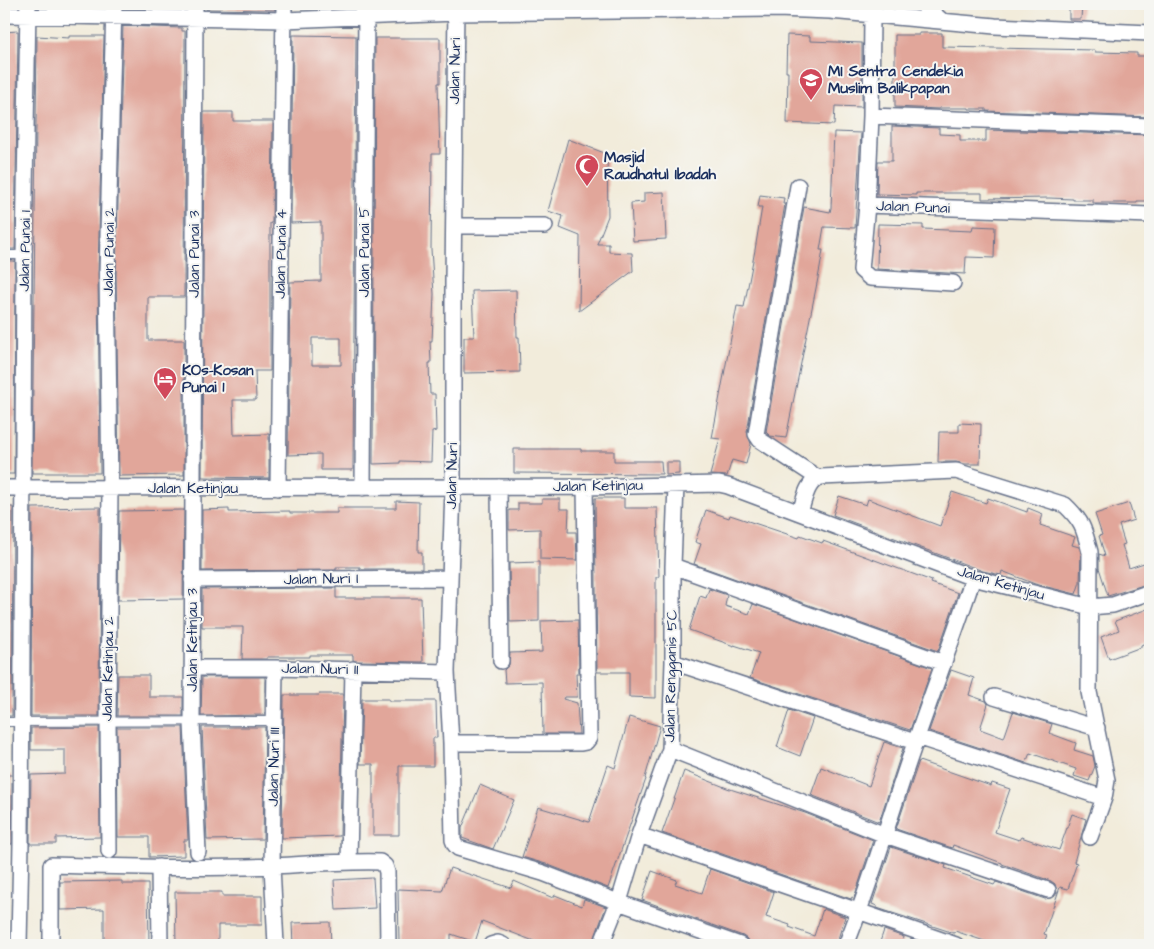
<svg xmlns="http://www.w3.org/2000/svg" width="1154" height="949" font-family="'Architects Daughter',sans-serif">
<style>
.building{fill:#e1a69a;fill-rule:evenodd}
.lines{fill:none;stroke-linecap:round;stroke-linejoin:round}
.service-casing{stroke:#66718a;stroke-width:10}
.minor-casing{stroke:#66718a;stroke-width:18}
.service{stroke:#fff;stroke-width:8}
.minor{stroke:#fff;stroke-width:15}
.labels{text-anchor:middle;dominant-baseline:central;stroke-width:4;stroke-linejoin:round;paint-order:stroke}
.street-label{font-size:15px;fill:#1b2f5e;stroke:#f6f6f2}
.poi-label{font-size:15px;font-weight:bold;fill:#1b2f5e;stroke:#f6f6f2;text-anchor:start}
</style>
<rect width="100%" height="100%" fill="#f6f6f2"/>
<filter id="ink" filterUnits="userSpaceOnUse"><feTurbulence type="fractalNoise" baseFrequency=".02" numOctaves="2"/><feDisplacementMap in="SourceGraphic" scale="10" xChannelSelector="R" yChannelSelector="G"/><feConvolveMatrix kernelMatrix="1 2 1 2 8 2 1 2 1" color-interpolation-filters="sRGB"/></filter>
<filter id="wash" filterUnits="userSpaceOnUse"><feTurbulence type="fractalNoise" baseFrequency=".0096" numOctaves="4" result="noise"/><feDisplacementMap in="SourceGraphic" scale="20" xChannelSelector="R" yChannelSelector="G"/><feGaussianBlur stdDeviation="1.12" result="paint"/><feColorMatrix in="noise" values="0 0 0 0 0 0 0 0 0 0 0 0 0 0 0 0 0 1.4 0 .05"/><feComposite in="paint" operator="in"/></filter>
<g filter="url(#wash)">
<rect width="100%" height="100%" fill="#f2ecdb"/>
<g id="blocks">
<path class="building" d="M123 4H182V9L123 8Z
M206 4H275V10L206 9Z
M1069 4H1082L1081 19H1069Z
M123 26 182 28V31H185L184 297H148V340H184V475L119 476 116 274Z
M18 31 15 249H4V32Z
M919 33H942V47L1095 50V52L1137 53V56H1150V117L986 111V109H969V108H939V109L895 107V35H919Z
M293 35 356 36 353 470H321V454L288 455 290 282 321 281V222L291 223ZM312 338H341V365H312Z
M787 35 810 36V41L862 43V107L835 106 834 125 787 123 788 72H786Z
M37 36 69 38V36H104L98 274 100 473H32Z
M375 38H440V83H438L440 154H432L431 249 434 294 432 341H430L431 363H429L430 394H435L436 431 432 432 431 462 400 461V463L373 464Z
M204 112H233V121H273L272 223H270V371H255L256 400H233L234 435 269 434V478L202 477Z
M892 126 939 128V134L960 135V141H986V130L1150 135V201H1137V203H1093V200H1073V199L1049 198 982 199V193H916V195L877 194 878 161H892Z
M834 132 861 133 855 228 824 227 820 250H823L820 268 786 438 770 436 766 432 804 207 830 212 831 208Z
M568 139 607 154 608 216 597 244H609V252L632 253 633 271 579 311 580 236 560 228 563 216 548 211Z
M664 192 666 239 633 241 631 203 644 202V193Z
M760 195 784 198 783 204H785L747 432 751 444 746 464 732 460 727 476 710 475 720 439 712 438 737 306 744 307 755 250 762 207H758Z
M878 224 923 225V229L972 231 973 226 995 227 994 258 966 257 965 274 877 269Z
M4 261H15L14 474H4Z
M516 290 517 337H519L520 372 464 373V337H474L472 291Z
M959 423 981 424 980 464H965L956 462H938L939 432H959Z
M514 449H581V451H614V461H661L662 474 514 473Z
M666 462H679V474L666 475Z
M952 492 986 503 988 498 1027 512 1028 508 1043 514 1040 525 1075 537 1072 545 1079 547 1081 553 1080 582 1076 594 1035 584 1002 571 1001 575 983 571 833 515 839 496 866 505 868 499 940 526Z
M595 498H624V508H657L659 577H656V698L629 697V672H597Z
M542 499H560V509H569L568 532H576L577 560 540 559V529L509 530V510H518V503H542Z
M396 501 419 502 418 552H422V569H360V567H336V570L202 571V510L229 509V512L290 511V513H337V508H396Z
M1129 503 1134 520 1119 525 1125 544 1122 545 1129 568 1150 561V583L1108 596 1099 568V554L1105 556 1099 536 1102 535 1095 514Z
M4 507H13L12 716H4Z
M100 507 99 716H31L32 508Z
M184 510 183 599 118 600 119 511Z
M706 510 729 518 730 515 799 538 800 535 822 543 823 541 932 581 931 583 958 593 938 651 694 564 701 544 695 542Z
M539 562V621L510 622 509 563Z
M336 588V598H421L423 662 356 661 353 660V655H310V657H267V659H242L243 627H202V589Z
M709 589 727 595 725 606 749 614 753 604 932 668 910 730 750 678 759 653 734 645V646L689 630 700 596 706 598Z
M1150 608V641L1141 645V647L1109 659 1101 637 1119 630 1115 621Z
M578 620 579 673H576L577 697H564L563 699 577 703 579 734H543L542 682 505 683 504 670 509 665 510 653 542 652 541 621Z
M951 670 974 678 969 695 986 701 988 704 980 729 1004 738 1013 712 1052 724 1049 733 1076 743 1074 750 1093 756 1095 766 1089 781 1074 776 1076 769 1030 753 1026 763 929 731Z
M118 675H149V697H183V716H117Z
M202 677H265V715L201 716Z
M319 694H343L340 836 282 838 284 695H319Z
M362 699H389V701H436L437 738H433V766H399V835H373V764H360Z
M789 710 813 718 800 756 777 747Z
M629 717 660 726 645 778 646 779 608 888 546 864 522 857 538 807 589 822 608 765 615 768Z
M99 727 100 837 56 838V844H30L31 775 65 774V750H31V728Z
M117 727H183L188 840H184V856L149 857V837H118Z
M202 727H265L263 839 207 840Z
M884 742 903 748 879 822 811 795 821 767 869 786Z
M919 761 991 786 992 783 1010 789 995 832 1019 840 1021 837 1059 850 1072 814 1086 819 1074 862 1077 863 1068 889 1060 887 1044 934 1047 935 1043 945H996L955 931 954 933 911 919 877 908V906L872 904 891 847 946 865 945 868 994 885 996 882 1045 899 1054 897 1057 893 1055 884 1051 881 1002 864V863L953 845 952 848 896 829Z
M684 771 727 788 805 813 873 840 854 898 852 897 851 899 662 833Z
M4 775H12V844H4Z
M480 785 514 800 493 849 462 838V828Z
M450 868 511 888 514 881 553 898 555 895 582 906 584 899 606 907 592 945H544L482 921 475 942 451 934V943H399L398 889 442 891Z
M710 869 774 892 766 917 790 925 789 927 814 936 823 909 845 917 836 945H752L749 944 747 939 743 936 642 900 652 871 677 880 675 884 702 893Z
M373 878 375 908 336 910 334 880Z
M122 881V884H148L149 943H104V909L60 910V882Z
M175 892H222V896H262V925H218V945H176Z
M330 922 331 945H293L292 923Z
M884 930 904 937 902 945H879Z"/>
</g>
</g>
<g filter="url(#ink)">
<use href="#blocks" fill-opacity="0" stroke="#66718a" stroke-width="1"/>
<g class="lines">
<g class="service-casing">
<path id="service" d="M4 255H24
M4 722 274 721"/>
</g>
<g class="minor-casing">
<path id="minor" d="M195 4 192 723 198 852
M456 4 453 282V488L447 672 451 743 453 840 455 845 458 848 543 873 618 902 740 945
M922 4 941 20
M4 15 284 20 456 13 777 9 830 11 995 26 1150 33
M872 15 871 116 867 205 1150 215
M871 116 1150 126
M798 186 756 434 760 440 818 478
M867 205 861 270 870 278 953 283
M454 226H545
M499 487 501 661
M4 488 585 487 719 484 728 486 973 578 1090 607 1113 605 1150 592
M278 488 284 4
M363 488 366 4
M800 512C805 499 806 482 821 477L956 471 1065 505C1083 522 1084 529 1090 552L1089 692 1107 780 1104 798 1090 837
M673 566 944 663
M192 580 449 578
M673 662 915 742
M192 668H275L447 672
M275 668 272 866 276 945
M994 697 1097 728
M917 737 1104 798
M451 743H581L586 742 589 738 585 487
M670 749 885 835 1048 890
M639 835 956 945
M109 851 108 721 110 488 107 274 114 4
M349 861 353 669
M159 867 160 945
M19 945 21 843 24 255 28 4
M51 945V865C125 867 199 869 273 866 309 864 344 861 380 862L385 866 387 872 388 945
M491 945 498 943 503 945
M601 945 621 895 639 835 670 749 673 662V566L676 485
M846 945C873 879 891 810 915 743 934 688 955 633 973 578"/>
</g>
<use href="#service" class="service"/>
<use href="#minor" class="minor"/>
</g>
</g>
<defs>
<g id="school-pin" transform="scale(1.25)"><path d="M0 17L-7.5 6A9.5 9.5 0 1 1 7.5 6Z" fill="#d1495b" stroke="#f6f6f2"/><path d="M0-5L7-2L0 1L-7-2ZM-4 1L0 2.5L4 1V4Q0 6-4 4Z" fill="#fff"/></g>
<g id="mosque-pin" transform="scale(1.25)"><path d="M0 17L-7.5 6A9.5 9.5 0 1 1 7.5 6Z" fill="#d1495b" stroke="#f6f6f2"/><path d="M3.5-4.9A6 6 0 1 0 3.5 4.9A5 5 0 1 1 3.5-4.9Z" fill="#fff"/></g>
<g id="hotel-pin" transform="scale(1.25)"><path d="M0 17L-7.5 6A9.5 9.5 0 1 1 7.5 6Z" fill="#d1495b" stroke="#f6f6f2"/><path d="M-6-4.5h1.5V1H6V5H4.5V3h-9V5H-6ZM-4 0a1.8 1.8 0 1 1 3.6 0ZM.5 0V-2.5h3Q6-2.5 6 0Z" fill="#fff"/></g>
</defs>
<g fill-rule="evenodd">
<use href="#school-pin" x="811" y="80"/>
<use href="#mosque-pin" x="587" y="166"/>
<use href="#hotel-pin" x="165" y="379"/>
</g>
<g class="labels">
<g class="street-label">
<text transform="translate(455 71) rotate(-89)">Jalan Nuri</text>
<text transform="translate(913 207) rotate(2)">Jalan Punai</text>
<text transform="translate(25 251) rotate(-89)">Jalan Punai 1</text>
<text transform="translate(109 252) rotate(-89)">Jalan Punai 2</text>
<text transform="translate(364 252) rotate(-90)">Jalan Punai 5</text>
<text transform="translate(194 254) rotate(-90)">Jalan Punai 3</text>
<text transform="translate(281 254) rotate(-89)">Jalan Punai 4</text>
<text transform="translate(452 476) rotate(-89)">Jalan Nuri</text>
<text transform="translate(598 486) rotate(-1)">Jalan Ketinjau</text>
<text x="193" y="488">Jalan Ketinjau</text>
<text transform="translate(321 579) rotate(-1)">Jalan Nuri I</text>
<text transform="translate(1001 583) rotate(16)">Jalan Ketinjau</text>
<text transform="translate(192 640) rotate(-90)">Jalan Ketinjau 3</text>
<text transform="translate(108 669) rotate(-89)">Jalan Ketinjau 2</text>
<text transform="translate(320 669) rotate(1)">Jalan Nuri II</text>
<text transform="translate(671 676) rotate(-89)">Jalan Rengganis 5C</text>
<text transform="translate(274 767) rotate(-89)">Jalan Nuri III</text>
</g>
<g class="poi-label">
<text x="828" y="71">MI Sentra Cendekia<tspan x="828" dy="17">Muslim Balikpapan</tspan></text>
<text x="604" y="157">Masjid<tspan x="604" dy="17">Raudhatul Ibadah</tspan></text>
<text x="182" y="370">KOs-Kosan<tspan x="182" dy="17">Punai 1</tspan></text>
</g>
</g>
<rect width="1154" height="949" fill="none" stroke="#f6f6f2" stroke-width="20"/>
</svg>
